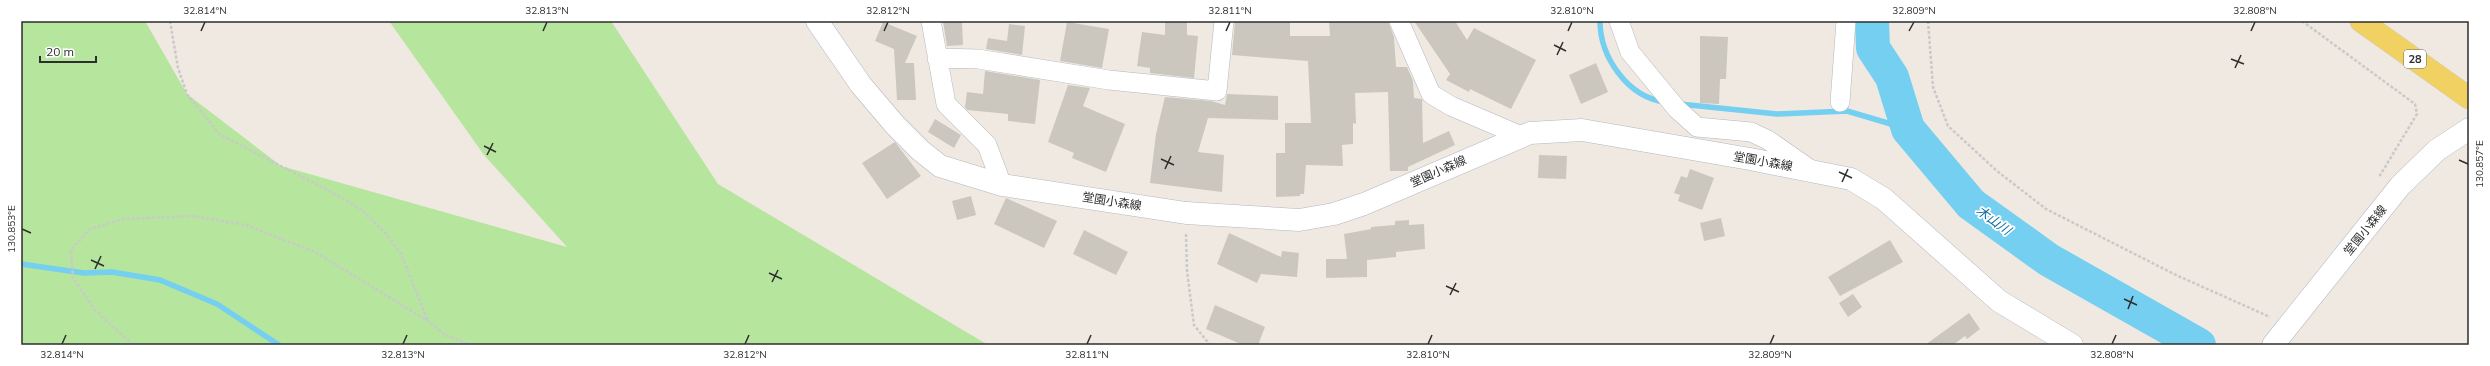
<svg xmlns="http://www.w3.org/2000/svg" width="2490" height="366" font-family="Mulish,'Noto Sans JP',sans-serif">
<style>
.green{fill:#b6e59e}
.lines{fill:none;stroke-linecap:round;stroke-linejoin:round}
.stream{stroke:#75cff0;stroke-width:5.5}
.river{stroke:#75cff0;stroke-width:34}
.building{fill:#cbc7bf}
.minor-casing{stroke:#b4b7c1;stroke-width:20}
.secondary-casing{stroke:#b4b7c1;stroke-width:23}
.primary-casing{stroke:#c9c9c9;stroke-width:23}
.path{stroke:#c9c9c9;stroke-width:2.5;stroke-dasharray:3 2;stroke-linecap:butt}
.minor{stroke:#fff;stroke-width:19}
.secondary{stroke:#fff;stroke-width:22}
.primary{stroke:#f2d163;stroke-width:22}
.ticks{fill:none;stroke:#2e2e2e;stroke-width:1.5}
.labels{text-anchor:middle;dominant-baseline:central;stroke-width:3.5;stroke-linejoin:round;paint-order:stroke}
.shield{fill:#fff;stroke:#6d6d6d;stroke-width:1}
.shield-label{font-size:11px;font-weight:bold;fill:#2e2e2e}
.street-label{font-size:12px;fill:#2e2e2e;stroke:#fff}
.water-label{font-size:13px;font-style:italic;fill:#0d6fa3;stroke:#fff}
.neatline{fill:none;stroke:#2e2e2e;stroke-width:1.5}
.ticks-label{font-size:10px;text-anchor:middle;fill:#2e2e2e}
</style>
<rect width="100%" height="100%" fill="#efe9e1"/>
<path class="green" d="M21 21H145L187 94 281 166 567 247 484 155 389 21H611L718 184 988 345H21Z"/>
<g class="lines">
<path class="stream" d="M1600 21C1600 57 1628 98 1666 102
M1680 104 1777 114 1847 111 1908 129
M21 264 84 273 112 272 160 280 217 304 279 345"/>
<path class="river" d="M1872 21 1873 48 1892 77 1908 129 1971 204 2049 260 2199 345"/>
</g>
<path class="building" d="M943 21H962L963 45 947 46Z
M1165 21H1187V35L1198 36 1194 78 1150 73V68L1137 66 1142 32 1165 35Z
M1235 21 1290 22V36H1330L1329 21H1388L1394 37 1396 67H1407L1413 81 1414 98 1422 99 1423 143 1449 131 1455 145 1408 167V171H1390L1388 92 1355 93 1356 124 1353 123V144L1342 145 1343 166 1306 165 1304 194H1300V196L1276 197V153H1285V123H1311L1308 61 1232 55Z
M1414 21H1455L1467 40 1474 28 1536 60 1511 109 1470 89 1469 92 1446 80 1450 74Z
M883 22 917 36 905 63H914L916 100H897L894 49 875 41Z
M1067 22 1109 29 1102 68 1060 61Z
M1009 24 1025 26 1022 55 986 49 988 38 1007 41Z
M1700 36 1728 37 1726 79H1720L1719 104 1700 103Z
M1596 63 1608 92 1581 104 1569 75Z
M985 71 1040 80 1035 124 1008 121V114L967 110 965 107 967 92 983 94Z
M1068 85 1090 88 1083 106 1125 124 1106 172 1072 158 1074 153 1048 142Z
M1227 94 1278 96V120L1208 118 1198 152 1224 155 1222 192 1150 183 1156 134 1165 97 1211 101 1225 105Z
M935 119 961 135 954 148 928 132Z
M895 142 921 176 887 199 862 163Z
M1539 155 1567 156 1566 179 1538 178Z
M1690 169 1714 178 1702 210 1678 201 1680 195 1674 193 1681 176 1687 178Z
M971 196 976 215 957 220 952 201Z
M1006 198 1057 221 1044 248 994 224Z
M1721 218 1725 236 1704 241 1700 223Z
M1409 220V225L1424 224 1425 249 1396 252V257L1367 260V277L1326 278V259H1347L1344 234 1371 229V227L1395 225V221Z
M1084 230 1128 252 1116 275 1073 254Z
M1229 233 1281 257 1282 251 1299 253 1297 277 1261 274 1257 283 1217 264Z
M1890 240 1903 262 1840 296 1828 277Z
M1853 294 1862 307 1848 317 1839 303Z
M1215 305 1265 327 1258 345H1243L1206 329Z
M1969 313 1980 329 1967 339 1965 336 1953 345H1925Z"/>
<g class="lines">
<g class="minor-casing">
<path id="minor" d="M931 21 946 104 987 145 1002 185
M1399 21 1431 94 1451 106 1521 136
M1619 21 1630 52 1677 109 1697 127 1751 132 1768 140 1811 170
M937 58 978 59 1109 80 1217 91 1224 21
M1840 102 1846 21"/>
</g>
<g class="secondary-casing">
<path id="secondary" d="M817 21 861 85 895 125 920 150 940 166 1002 185 1186 213 1299 220 1334 214 1364 204 1530 133 1582 130 1750 159 1851 179 1884 199 1999 301 2072 345
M2273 345 2400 186 2437 150 2469 129"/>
</g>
<g class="primary-casing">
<path id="primary" d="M2361 21 2469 98"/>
</g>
<path class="path" d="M170 21 178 68 187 94 219 134 337 195 362 210 388 236 401 254 428 321
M1928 21 1933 87 1948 126 1997 171 2046 209 2176 275 2270 317
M2302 21 2415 104 2417 114 2379 177
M1186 234 1187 271 1194 325 1210 345
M133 345 95 310 73 278 71 250 90 229 123 219 192 216 246 225 315 252 428 321 445 335 471 345"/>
<use href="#minor" class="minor"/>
<use href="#secondary" class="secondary"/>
<use href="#primary" class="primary"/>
</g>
<path class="ticks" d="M201 31 205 22M543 31 547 22M884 31 888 22M1226 31 1230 22M1568 31 1572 22M1909 31 1914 22M2251 31 2255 22M1554 45 1566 51M1557 55 1563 42M2231 59 2244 64M2235 68 2241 55M484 146 496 152M487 155 493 143M1161 159 1174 165M2459 160 2468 164M1165 169 1171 156M1839 172 1852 178M1842 182 1848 169M22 229 31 233M91 260 104 266M95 269 101 256M769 273 782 279M772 282 778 270M1446 286 1459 292M1450 295 1456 283M2124 299 2137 305M2128 309 2133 296M62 344 66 335M403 344 407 335M745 344 749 335M1087 344 1091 335M1428 344 1432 335M1770 344 1774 335M2112 344 2116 335"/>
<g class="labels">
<rect class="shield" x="2404" y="50" width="22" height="18" rx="3"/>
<g class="shield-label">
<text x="2415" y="59">28</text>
</g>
<g class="street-label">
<text transform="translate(1763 161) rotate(10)">堂園小森線</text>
<text transform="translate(1438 171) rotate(-24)">堂園小森線</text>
<text transform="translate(1112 201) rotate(9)">堂園小森線</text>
<text transform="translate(2365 230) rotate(-51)">堂園小森線</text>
</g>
<g class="water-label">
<text transform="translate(1994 220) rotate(36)">木山川</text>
</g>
</g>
<rect width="2490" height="366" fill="none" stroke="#ffffff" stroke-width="44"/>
<path d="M40 56v6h56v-6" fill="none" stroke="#2e2e2e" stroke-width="2"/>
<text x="46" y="56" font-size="12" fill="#2e2e2e" stroke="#ffffff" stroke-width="3" paint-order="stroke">20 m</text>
<rect x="22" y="22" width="2446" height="322" class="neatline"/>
<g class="ticks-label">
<text x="205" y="14">32.814°N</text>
<text x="547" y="14">32.813°N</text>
<text x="888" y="14">32.812°N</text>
<text x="1230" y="14">32.811°N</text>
<text x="1572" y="14">32.810°N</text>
<text x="1914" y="14">32.809°N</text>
<text x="2255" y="14">32.808°N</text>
<text transform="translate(2479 164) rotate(-90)" y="4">130.857°E</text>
<text transform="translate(11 229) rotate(-90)" y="4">130.853°E</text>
<text x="62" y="358">32.814°N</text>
<text x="403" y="358">32.813°N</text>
<text x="745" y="358">32.812°N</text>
<text x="1087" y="358">32.811°N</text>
<text x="1428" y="358">32.810°N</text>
<text x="1770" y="358">32.809°N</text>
<text x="2112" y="358">32.808°N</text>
</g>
</svg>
